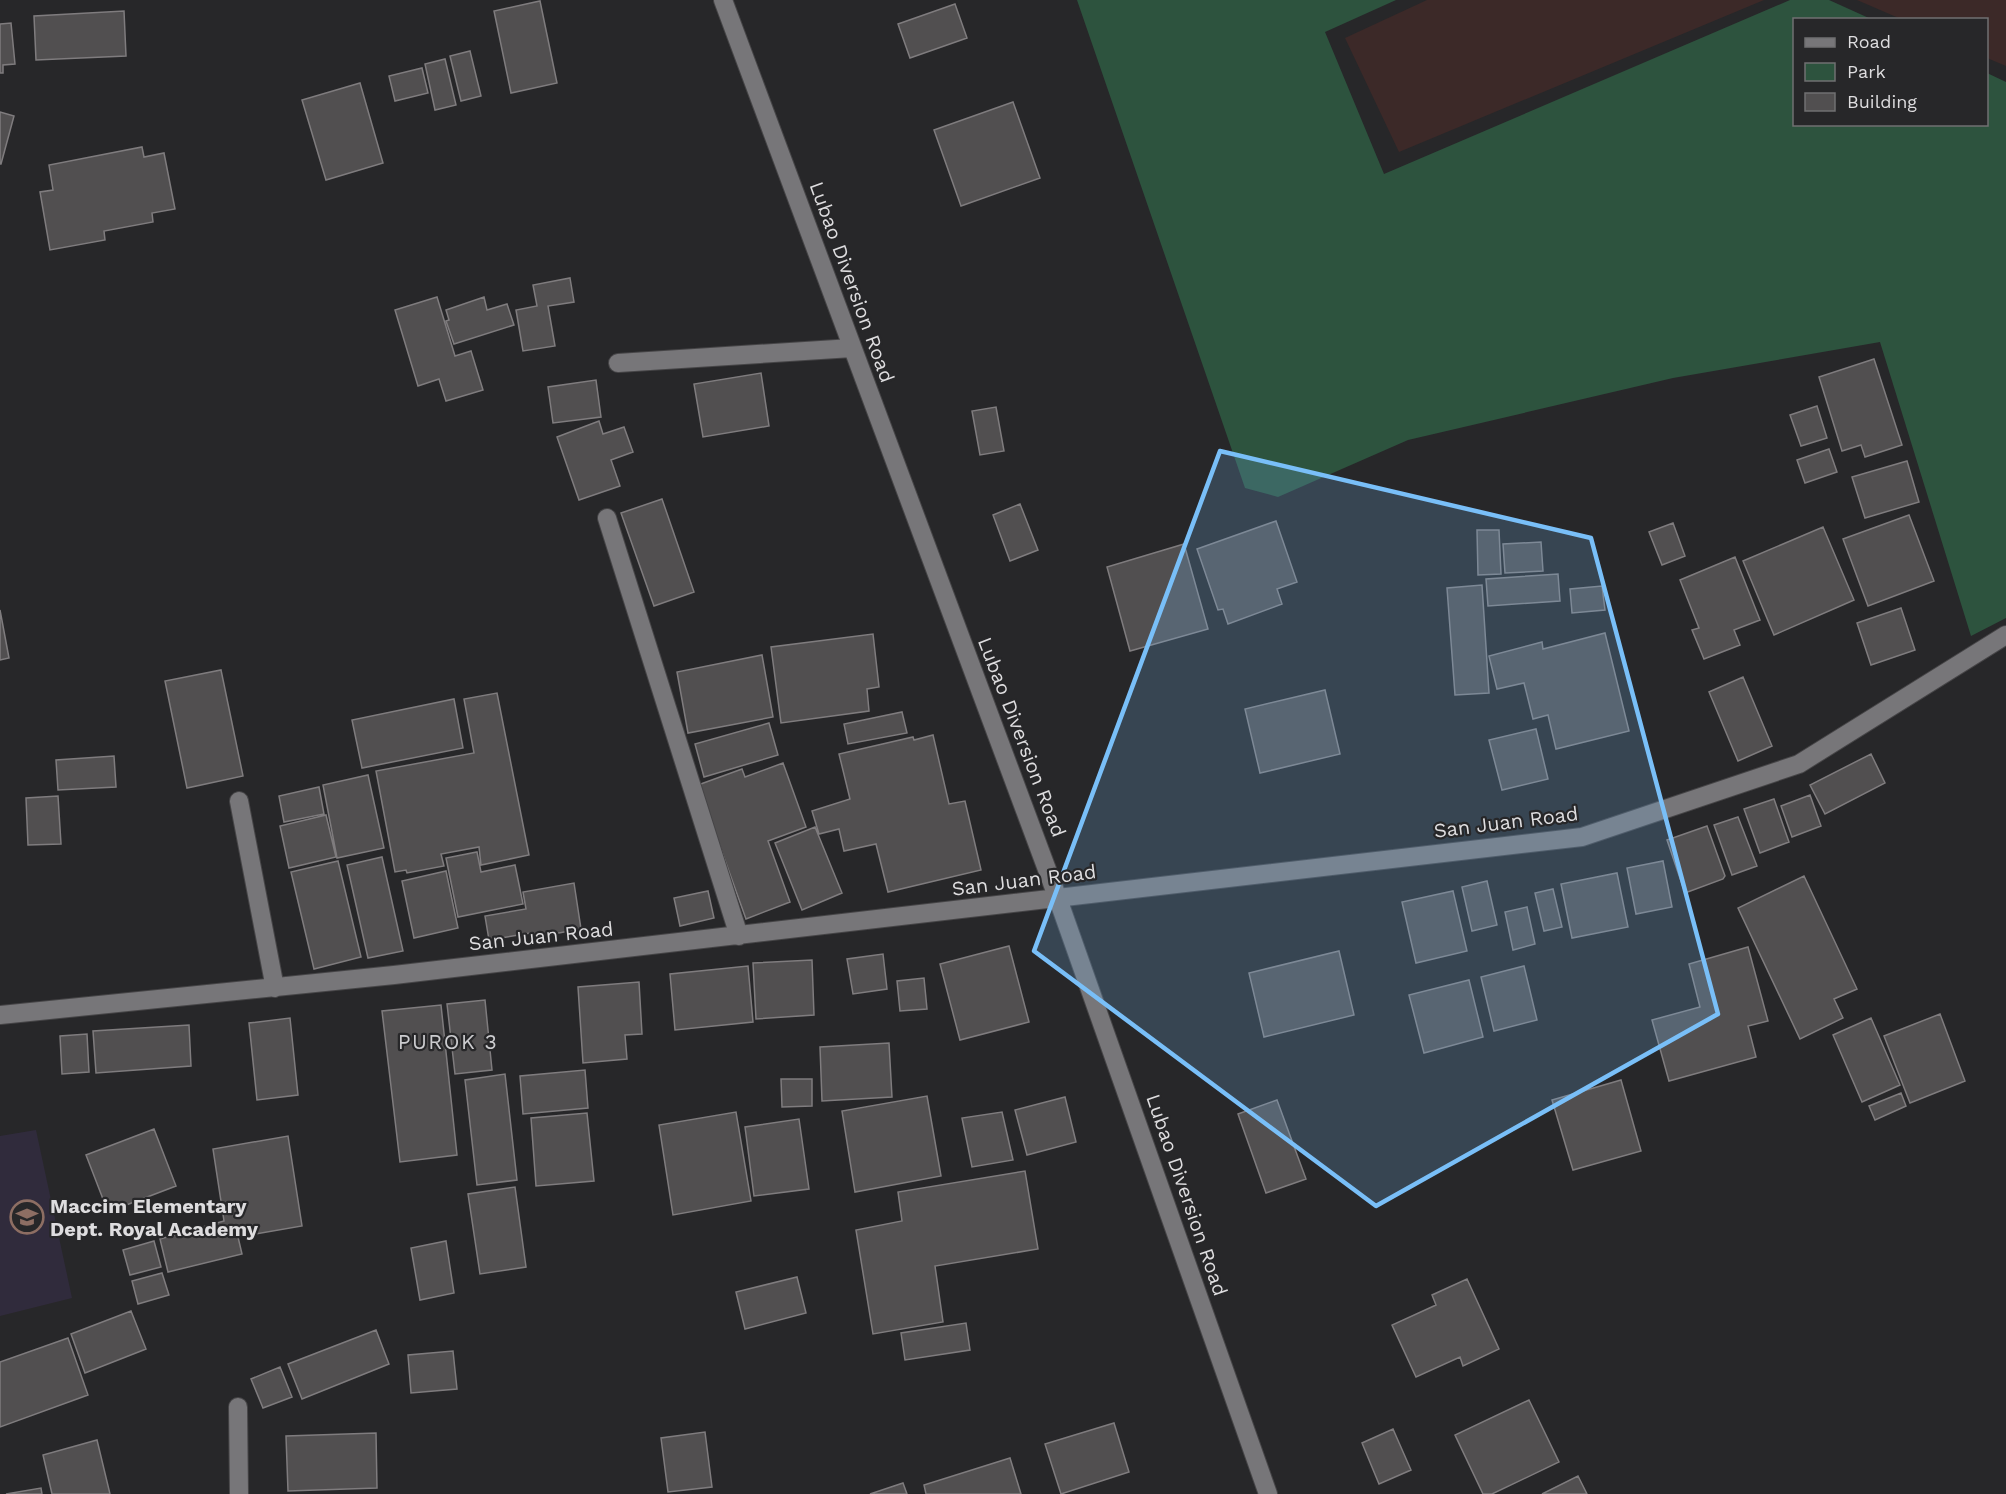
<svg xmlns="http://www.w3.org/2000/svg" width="2006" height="1494" font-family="'Work Sans',sans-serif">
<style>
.industrial{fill:#3c2928}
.education{fill:#302b3c}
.green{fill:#2d533e}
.building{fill:#514f50;stroke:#7f7c7e;stroke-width:1.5}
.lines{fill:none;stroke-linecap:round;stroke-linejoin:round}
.minor-casing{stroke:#464547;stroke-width:20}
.minor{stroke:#777679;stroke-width:18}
.marked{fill:#79bff8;fill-opacity:0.2;stroke:#79bff8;stroke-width:4.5;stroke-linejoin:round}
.labels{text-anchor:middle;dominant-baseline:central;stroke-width:4.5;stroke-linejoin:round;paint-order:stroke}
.street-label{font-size:20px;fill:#dedddf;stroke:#272729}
.poi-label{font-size:20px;font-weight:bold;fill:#dedddf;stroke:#272729;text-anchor:start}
.neighbourhood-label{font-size:21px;letter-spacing:1.5px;fill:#cccccf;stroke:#272729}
</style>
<rect width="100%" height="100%" fill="#272729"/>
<path class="industrial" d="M1427 0H1764L1399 152 1345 38Z
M1857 0H2006V66L1987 58 1986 20 1901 19Z"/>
<path class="education" d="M36 1130 72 1298 0 1316V1136Z"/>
<path class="green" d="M1077 0H1396L1325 32 1384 174 1790 0H1829L1871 19 1794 20V124H1986L1987 73 2006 82V618L1971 636 1880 342 1673 378 1408 440 1278 497 1245 488Z"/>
<path class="building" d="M540 1 557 83 511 93 494 11Z
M955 4 967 38 910 58 898 24Z
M124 11 126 56 36 60 34 16Z
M11 23 15 64 3 65V73H0V24Z
M470 51 481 96 461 101 450 56Z
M445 59 456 105 435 110 425 64Z
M422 68 428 93 395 101 389 76Z
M360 83 383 163 326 180 302 100Z
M1013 102 1040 178 961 206 934 130Z
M0 112 14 116 1 164H0Z
M142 147 144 157 164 153 175 209 152 213 153 222 104 231 105 240 50 250 40 192 53 190 49 165Z
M570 278 574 302 548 306 555 346 523 351 516 310 537 306 533 285Z
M437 297 455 356 471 351 483 390 446 401 439 379 418 386 395 310Z
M484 297 487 310 507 304 514 325 454 344 446 321 449 320 446 310Z
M1874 359 1902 445 1865 457 1861 445 1842 451 1819 377Z
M761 373 769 426 703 437 694 384Z
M596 380 601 417 553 423 548 387Z
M1817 406 1827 438 1801 446 1790 415Z
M996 407 1004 451 980 455 972 411Z
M599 421 603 434 624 427 633 452 611 460 620 486 579 500 557 437Z
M1829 449 1837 472 1805 483 1797 460Z
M1907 461 1919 502 1865 518 1852 477Z
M662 499 694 592 654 606 621 513Z
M1020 504 1038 550 1010 561 993 515Z
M1909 515 1934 581 1868 606 1843 539Z
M1276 521 1297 582 1277 589 1282 604 1228 624 1223 609 1218 610 1197 549Z
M1673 523 1685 556 1662 565 1649 532Z
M1823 527 1854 600 1774 635 1743 561Z
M1477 530H1499L1501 574 1478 575Z
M1541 542 1543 571 1505 573 1503 544Z
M1184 544 1208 629 1130 651 1107 567Z
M1735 557 1760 620 1734 630 1740 645 1704 659 1692 630 1699 628 1680 580Z
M1558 574 1560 601 1488 606 1486 579Z
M1482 585 1489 693 1455 695 1447 588Z
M1602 586 1605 610 1572 613 1570 589Z
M1901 608 1915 650 1871 665 1857 623Z
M0 610 9 658 0 660Z
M1605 633 1629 731 1556 749 1548 715 1533 719 1524 683 1497 689 1489 656 1542 642 1543 649Z
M873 634 879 687 867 689 869 711 781 723 771 647Z
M762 655 773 717 688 733 677 672Z
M221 670 243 776 187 788 165 681Z
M1743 677 1772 746 1738 761 1709 692Z
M1325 690 1340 754 1260 773 1245 709Z
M497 693 529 855 481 865 479 847 441 854 444 866 407 873 406 870 395 872 376 771 474 753 464 699Z
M454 699 463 748 362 768 352 720Z
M902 712 907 733 848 744 844 724Z
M769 723 778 755 704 777 695 744Z
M1536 729 1548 779 1502 790 1489 740Z
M933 735 949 804 965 801 981 870 888 892 876 844 844 851 839 829 819 834 812 811 850 799 839 754 913 737 914 740Z
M1871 754 1885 783 1825 814 1810 785Z
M114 756 116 787 58 790 56 760Z
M783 763 806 827 768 841 790 902 746 919 698 785 742 769 745 777Z
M368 775 384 848 337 858 323 785Z
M319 787 324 814 284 822 279 796Z
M1810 795 1821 826 1792 837 1781 806Z
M58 796 61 844 28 845 26 798Z
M1774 799 1789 842 1760 853 1744 809Z
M326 815 336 857 289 868 280 826Z
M1738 817 1757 866 1732 875 1714 825Z
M1707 826 1725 876 1723 879 1685 893 1667 840Z
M815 827 842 893 802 910 775 843Z
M477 852 481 872 515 865 523 904 458 917 446 858Z
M382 857 403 951 368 958 347 865Z
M338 861 361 957 314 969 291 872Z
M1663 861 1672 907 1636 914 1627 868Z
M446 871 458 928 414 938 402 881Z
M1617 873 1628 927 1572 938 1561 884Z
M1804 876 1857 989 1834 999 1843 1018 1800 1039 1738 908Z
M1487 881 1497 925 1472 931 1462 887Z
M574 883 581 929 531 938V933L489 940 485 916 526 909 523 892Z
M1553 889 1562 927 1544 931 1535 893Z
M708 891 714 918 680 926 674 898Z
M1453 891 1467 951 1416 963 1402 902Z
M1527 907 1535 944 1513 950 1505 912Z
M1009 946 1029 1022 960 1040 940 964Z
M1748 947 1768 1021 1748 1026 1756 1057 1669 1081 1652 1020 1700 1007 1689 964Z
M1339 951 1354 1015 1264 1037 1249 973Z
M883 954 887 989 853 994 847 959Z
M812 960 814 1015 756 1019 753 963Z
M748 966 753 1022 675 1030 670 974Z
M1524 966 1537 1020 1494 1031 1481 977Z
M924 978 927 1009 900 1011 897 981Z
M1469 980 1483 1037 1424 1053 1409 995Z
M639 982 642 1034 625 1035 627 1059 583 1063 578 987Z
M485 1000 492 1070 455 1074 447 1004Z
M441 1005 457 1155 400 1162 382 1011Z
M1940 1014 1965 1081 1910 1103 1884 1036Z
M290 1018 298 1095 257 1100 249 1023Z
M1871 1018 1900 1085 1862 1102 1833 1035Z
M189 1025 191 1066 96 1073 93 1031Z
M87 1034 89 1072 62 1074 60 1036Z
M889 1043 892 1097 822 1101 820 1047Z
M585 1070 588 1108 523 1114 520 1076Z
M505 1074 517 1180 477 1185 465 1080Z
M781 1079H812V1106L782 1107Z
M1621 1080 1641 1151 1573 1170 1552 1100Z
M1901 1093 1906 1106 1875 1120 1869 1106Z
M927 1096 941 1176 855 1192 842 1111Z
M1065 1097 1076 1142 1027 1155 1015 1110Z
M1277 1100 1306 1179 1266 1193 1238 1114Z
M736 1112 751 1201 673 1215 659 1125Z
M1002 1112 1013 1160 972 1167 962 1118Z
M587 1113 594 1181 536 1186 531 1118Z
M799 1119 809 1189 754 1196 745 1127Z
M154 1129 176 1186 108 1212 86 1155Z
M288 1136 302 1226 238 1237 242 1254 168 1272 160 1239 224 1221 213 1149Z
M1025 1171 1038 1249 935 1266 943 1322 873 1334 856 1230 902 1221 898 1192Z
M515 1187 526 1267 480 1274 468 1194Z
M154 1241 161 1267 130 1275 123 1250Z
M446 1241 454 1293 420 1300 411 1248Z
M162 1273 169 1295 138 1304 132 1281Z
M797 1277 806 1313 745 1329 736 1292Z
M1467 1279 1499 1349 1463 1366 1460 1357 1416 1377 1392 1325 1436 1305 1432 1295Z
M131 1311 146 1349 85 1373 71 1334Z
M966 1323 970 1350 905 1360 901 1333Z
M376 1330 389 1364 302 1399 288 1364Z
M68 1338 88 1395 0 1427V1362Z
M453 1351 457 1389 411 1393 408 1355Z
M280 1367 292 1397 263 1408 251 1379Z
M1529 1400 1559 1462 1492 1494H1483L1455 1435Z
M1114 1423 1129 1472 1061 1494 1045 1444Z
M1393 1429 1411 1470 1379 1484 1362 1443Z
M705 1432 712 1487 668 1492 661 1438Z
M376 1433 377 1488 288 1491 286 1436Z
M97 1440 110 1494H52L43 1455Z
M1010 1458 1021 1494H926L924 1485Z
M1578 1476 1587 1494H1542Z
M903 1483 907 1494H870Z
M41 1488 42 1494H6Z"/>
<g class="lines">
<g class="minor-casing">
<path id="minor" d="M723 0 1058 899 1268 1494
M618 363 852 348
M607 518 739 936
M239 801 275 988
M0 1015 394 975 1582 837 1799 764 2006 635
M238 1407 239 1494"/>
</g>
<use href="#minor" class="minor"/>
</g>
<path class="marked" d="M1220 451 1591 538 1718 1014 1376 1206 1034 951Z"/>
<defs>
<g id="school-ring" transform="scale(1.725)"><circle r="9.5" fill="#272729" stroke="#8d6e63" stroke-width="1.5"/><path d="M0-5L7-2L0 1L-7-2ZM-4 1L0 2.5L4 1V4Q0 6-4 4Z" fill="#8d6e63"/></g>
</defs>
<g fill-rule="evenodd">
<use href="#school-ring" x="27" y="1217"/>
</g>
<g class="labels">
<g class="street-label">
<text transform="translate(852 282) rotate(70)">Lubao Diversion Road</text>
<text transform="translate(1022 737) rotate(69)">Lubao Diversion Road</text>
<text transform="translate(1506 822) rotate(-7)">San Juan Road</text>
<text transform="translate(1024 880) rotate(-7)">San Juan Road</text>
<text transform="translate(541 936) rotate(-6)">San Juan Road</text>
<text transform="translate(1187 1195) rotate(71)">Lubao Diversion Road</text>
</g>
<g class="poi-label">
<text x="50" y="1206">Maccim Elementary<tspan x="50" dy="23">Dept. Royal Academy</tspan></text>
</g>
<g class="neighbourhood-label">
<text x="448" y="1041">PUROK 3</text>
</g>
</g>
<rect x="1793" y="18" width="195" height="108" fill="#272729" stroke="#707072" stroke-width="1.5"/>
<rect x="1805" y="38" width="30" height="9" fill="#777679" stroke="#707072" stroke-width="1.5"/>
<text x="1847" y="48" font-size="18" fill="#dedddf">Road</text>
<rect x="1805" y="63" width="30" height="18" fill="#2d533e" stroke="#707072" stroke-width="1.5"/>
<text x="1847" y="78" font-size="18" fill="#dedddf">Park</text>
<rect x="1805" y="93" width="30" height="18" fill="#514f50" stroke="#707072" stroke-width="1.5"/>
<text x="1847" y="108" font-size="18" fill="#dedddf">Building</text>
</svg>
